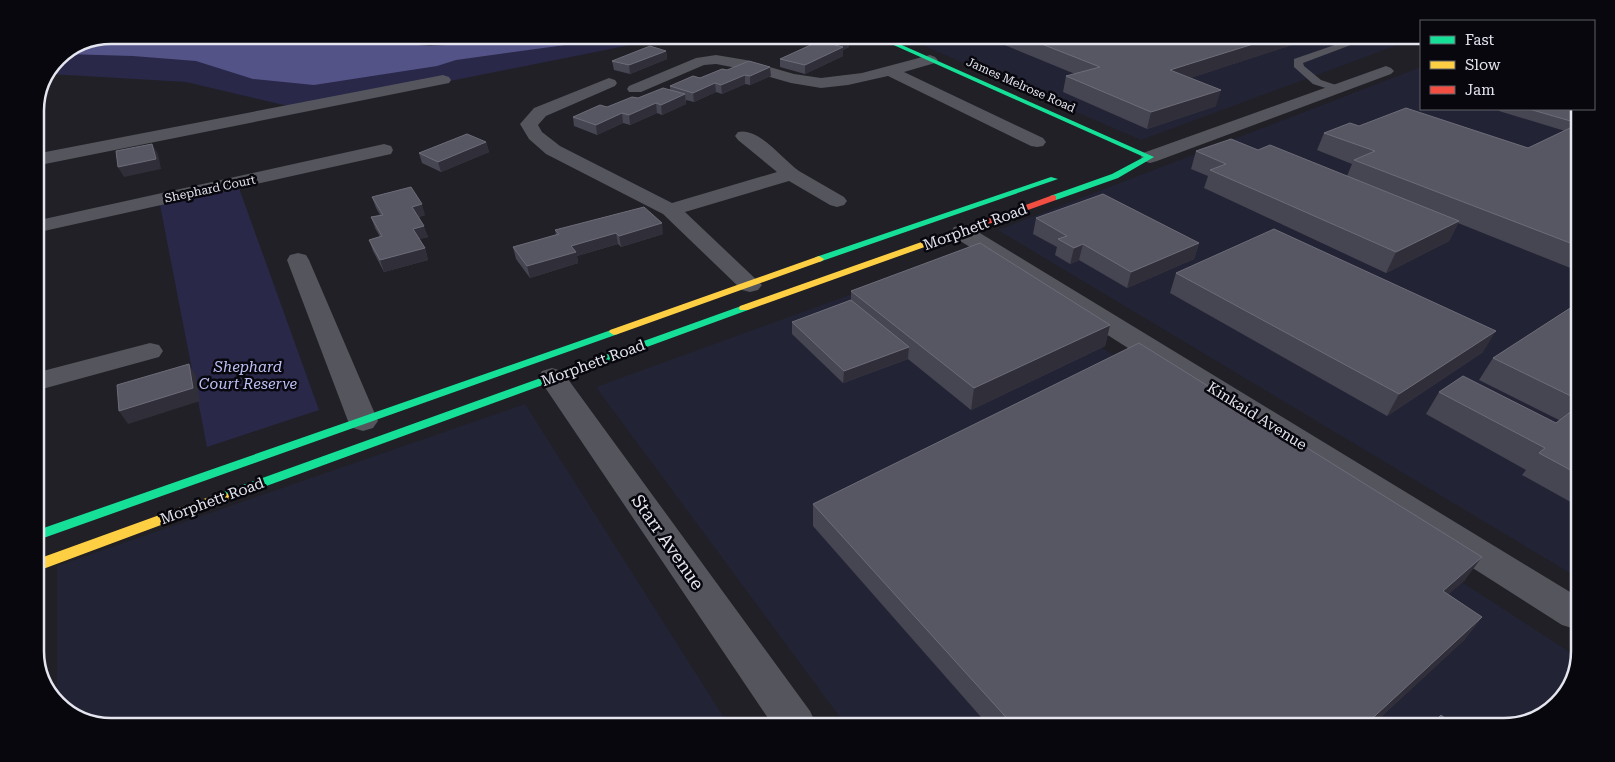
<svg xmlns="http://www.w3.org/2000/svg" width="1615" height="762" font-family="'Roboto Serif',serif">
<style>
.built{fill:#232336}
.green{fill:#292848}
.water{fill:#545388}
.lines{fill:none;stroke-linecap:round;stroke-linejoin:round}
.lane{fill:#54555d;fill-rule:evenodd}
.street{fill:#54555d;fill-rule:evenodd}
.fast{fill:#16e098;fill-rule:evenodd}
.slow{fill:#ffcf43;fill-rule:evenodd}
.jam{fill:#f24e42;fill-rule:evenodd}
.wall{fill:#464552}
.shaded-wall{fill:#302f39}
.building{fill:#575663;stroke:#6d6d79}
.labels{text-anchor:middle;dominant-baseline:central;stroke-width:5;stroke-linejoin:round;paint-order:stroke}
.far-street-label{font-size:12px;fill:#e5e5f0;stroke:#07070d}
.street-label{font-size:15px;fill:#e5e5f0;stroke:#07070d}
.park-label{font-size:15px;font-style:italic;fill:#bec0f5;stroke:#07070d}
.near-street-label{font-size:18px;fill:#e5e5f0;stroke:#07070d}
.rim{fill:none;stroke:#e5e5f0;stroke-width:2.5}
</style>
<rect width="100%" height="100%" fill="#202026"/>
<path class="built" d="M906 38 1411 40 1141 140Z
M1421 67V109H1580L1575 576 998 230Z
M960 255 1574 655V680L1546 714 1504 727 845 724 596 387Z
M525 404 728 724 82 721 57 701V566Z"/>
<path class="green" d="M111 35 670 37 305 110 186 82 50 74 58 57Z
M239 188 319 410 207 447 160 205Z"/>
<path class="water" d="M111 35 207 38 234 36H314L430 46 478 43 495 37H596L580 43 456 60 437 66 314 85 253 79 196 61 133 56 65 54Z"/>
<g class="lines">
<path class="lane" d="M1349 40H1364L1303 63 1304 66 1321 80 1342 87 1344 89 1342 91 1338 92 1313 84 1294 67V59Z"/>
<path class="street" d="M716 55 746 60 794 74 821 78 862 73 930 55 935 57 938 60 935 63 904 72 1043 138 1046 142 1043 146 1037 147 1031 146 888 76 848 85 821 88 791 83 742 69 716 64 704 65 641 92H629L627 89 629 86 696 58Z
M1386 66 1391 68 1394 71 1391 74 1157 161 1150 163 1143 161 1141 157 1143 153Z
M443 75 449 77 451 80 449 83 35 166V154Z
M609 78 615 80 617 83 615 86 546 116 538 125 542 132 560 146 672 203 777 172 738 140 735 136 738 132C759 127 783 160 799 171 814 180 829 188 844 197L847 201 844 205 837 207 830 205 789 181 685 212 762 285 758 290 750 292 742 290 663 214 546 154 529 139 520 124 534 108Z
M384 144 391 146 393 150 391 154 35 233V221Z
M962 225 970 227 1575 595V629L1562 625 954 237 951 232 954 227Z
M298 253 306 255 309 260 378 421 373 428 363 431 353 428 348 421 287 260 290 255Z
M150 343 159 345 163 351 159 357 35 391V373Z
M552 368 562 371 810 711 816 724H772L538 377 542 371Z"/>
<path class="fast" d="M878 38H886L1154 157 1118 178 1056 200H1050V196L1112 174 1144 157Z
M1051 177 1058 179 822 261 819 262 814 259 816 257Z
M744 305 748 306 749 308 748 310 228 500H218L216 497 218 494Z
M614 329 619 332 618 334 35 541V531Z"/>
<path class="slow" d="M930 239 933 240V244L748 310H740L739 308 740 306Z
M819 256 824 259 822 261 618 334 614 335 609 332 610 330Z
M223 492 228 494 230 497 228 500 35 572V560Z"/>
<path class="jam" d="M1053 195 1056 196V200L933 244H927L925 242Z"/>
</g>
<path class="wall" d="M849 39V47L843 50V56L805 74 780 67V59Z
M990 39 1307 40 1190 78 1216 106 1147 129 1063 92 1066 76 1075 74Z
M666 51 667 59 630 74 614 70 612 61Z
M727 70 771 76 750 85 745 84 722 94 716 92 694 102 686 100V104L662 115 657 113 630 125 623 123 597 135 574 126 573 117 670 90V86Z
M1500 109H1577L1580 127 1574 130 1580 131 1578 271 1458 223 1449 241 1386 273 1204 188 1208 176 1191 169 1196 151 1258 150 1347 176 1352 164 1317 150 1324 133 1359 126 1528 148 1565 131 1499 111Z
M486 142 489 152 441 172 422 163 419 153Z
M372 197 425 215 419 217 428 237 419 239 425 248 428 260 384 272 373 251 369 240 380 237 375 228 371 217 380 215 376 208Z
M1036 218 1199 243 1194 259 1127 288 1079 260 1070 264 1055 255 1057 247 1033 234Z
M555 230 663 234 621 247 618 244 577 256 578 263 530 278 516 259 513 247 556 235Z
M1176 273 1483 352 1387 416 1170 293Z
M851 291 1110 325 1105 346 971 410 908 359 843 383 792 334V322L851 300Z
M1578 303 1576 505 1522 475 1526 470 1426 414 1439 392 1556 423 1559 420 1479 380 1493 358Z
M813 504 1465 580 1448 594 1482 617 1464 640 1371 726 988 725 813 526Z"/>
<path class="shaded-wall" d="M849 39V47L843 50V56L805 74V65L835 45Z
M1266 40H1307L1166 86 1170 70Z
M666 51 667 59 630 74 629 65Z
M770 67 771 76 750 85V76Z
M745 75V84L722 94 721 85Z
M715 83 716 92 694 102 693 93Z
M1221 90 1216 106 1147 129 1151 112Z
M685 94 686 104 662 115 661 105Z
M656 103 657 113 630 125 629 115Z
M622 113 623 123 597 135 596 125Z
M1580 120V127L1569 132 1574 122Z
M486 142 489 152 441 172 438 162Z
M152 144 158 154 161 169 124 177 118 167Z
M422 204 425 215 416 218 412 207Z
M1459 221 1449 241 1386 273 1396 252Z
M662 223 663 234 621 247 619 236Z
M424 226 428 237 416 240 413 229Z
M616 233 618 244 577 256 578 263 530 278 527 266 571 246Z
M1199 243 1194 259 1127 288 1131 272Z
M1083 244 1079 260 1070 264 1074 248Z
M425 248 428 260 384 272 380 260Z
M1110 325 1105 346 971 410 974 388Z
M1496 331 1483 352 1387 416 1399 394Z
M909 347 908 359 843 383 844 371Z
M189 364 196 376 200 401 128 424 119 411Z
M1482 557 1465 580 1426 614 1443 591Z
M1482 617 1464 640 1371 726H1364Z"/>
<path class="building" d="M826 38 849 39 835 45 843 47 805 65 780 59Z
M1029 39 1266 40 1170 70 1221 90 1151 112 1066 76 1100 67Z
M650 46 666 51 629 65 612 61Z
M749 61 770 67 750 76 745 75 721 85 715 83 693 93 670 86 693 76 700 78 722 69 727 70Z
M663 88 685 94 661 105 656 103 629 115 622 113 596 125 573 117 600 105 607 107 632 97 638 98Z
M1406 108 1528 148 1570 128 1580 131 1578 246 1354 160 1375 151 1324 133 1350 123 1359 126Z
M1529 109H1580V120L1574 122Z
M467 134 486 142 438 162 419 153Z
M1231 139 1258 150 1270 145 1459 221 1396 252 1210 170 1226 164 1196 151Z
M152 144 156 159 118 167 116 151Z
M411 187 422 204 412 207 424 226 413 229 425 248 380 260 369 240 382 236 371 217 383 215 372 197Z
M1103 194 1199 243 1131 272 1083 244 1074 248 1058 239 1067 236 1036 218Z
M644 207 662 223 619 236 616 233 571 246 576 252 527 266 513 247 559 234 555 230Z
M1274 229 1496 331 1399 394 1176 273Z
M980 243 1110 325 974 388 851 291Z
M851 300 909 347 844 371 792 322Z
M1578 303 1577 399 1493 358Z
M1139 343 1482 557 1443 591 1482 617 1364 726 1013 725 813 504Z
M189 364 193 388 119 411 117 385Z
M1463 376 1556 423 1577 407 1576 473 1539 453 1545 448 1439 392Z
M1441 715 1456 727H1429Z"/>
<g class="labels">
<g class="far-street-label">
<text transform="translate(1021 85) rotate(24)">James Melrose Road</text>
<text transform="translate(210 189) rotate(-12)">Shephard Court</text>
</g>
<g class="street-label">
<text transform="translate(975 227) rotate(-20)">Morphett Road</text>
<text transform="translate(593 363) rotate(-20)">Morphett Road</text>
<text transform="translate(1257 416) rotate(32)">Kinkaid Avenue</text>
<text transform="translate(212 501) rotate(-20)">Morphett Road</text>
</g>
<g class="park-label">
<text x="248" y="367">Shephard<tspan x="248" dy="17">Court Reserve</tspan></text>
</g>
<g class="near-street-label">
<text transform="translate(668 542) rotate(55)">Starr Avenue</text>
</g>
</g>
<path d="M0 0H1615V762H0ZM111 44H1504A67 67 0 0 1 1571 111V651A67 67 0 0 1 1504 718H111A67 67 0 0 1 44 651V111A67 67 0 0 1 111 44Z" fill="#07070d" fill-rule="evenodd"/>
<path class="rim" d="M111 44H1504A67 67 0 0 1 1571 111V651A67 67 0 0 1 1504 718H111A67 67 0 0 1 44 651V111A67 67 0 0 1 111 44Z"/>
<rect x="1420" y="20" width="175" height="90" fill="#07070d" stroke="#606068"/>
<rect x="1430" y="36" width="25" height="8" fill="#16e098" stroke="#606068"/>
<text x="1465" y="45" font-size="15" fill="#e5e5f0">Fast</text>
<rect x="1430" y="61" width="25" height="8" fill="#ffcf43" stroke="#606068"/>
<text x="1465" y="70" font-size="15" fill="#e5e5f0">Slow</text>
<rect x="1430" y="86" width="25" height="8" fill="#f24e42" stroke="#606068"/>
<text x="1465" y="95" font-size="15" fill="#e5e5f0">Jam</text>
</svg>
